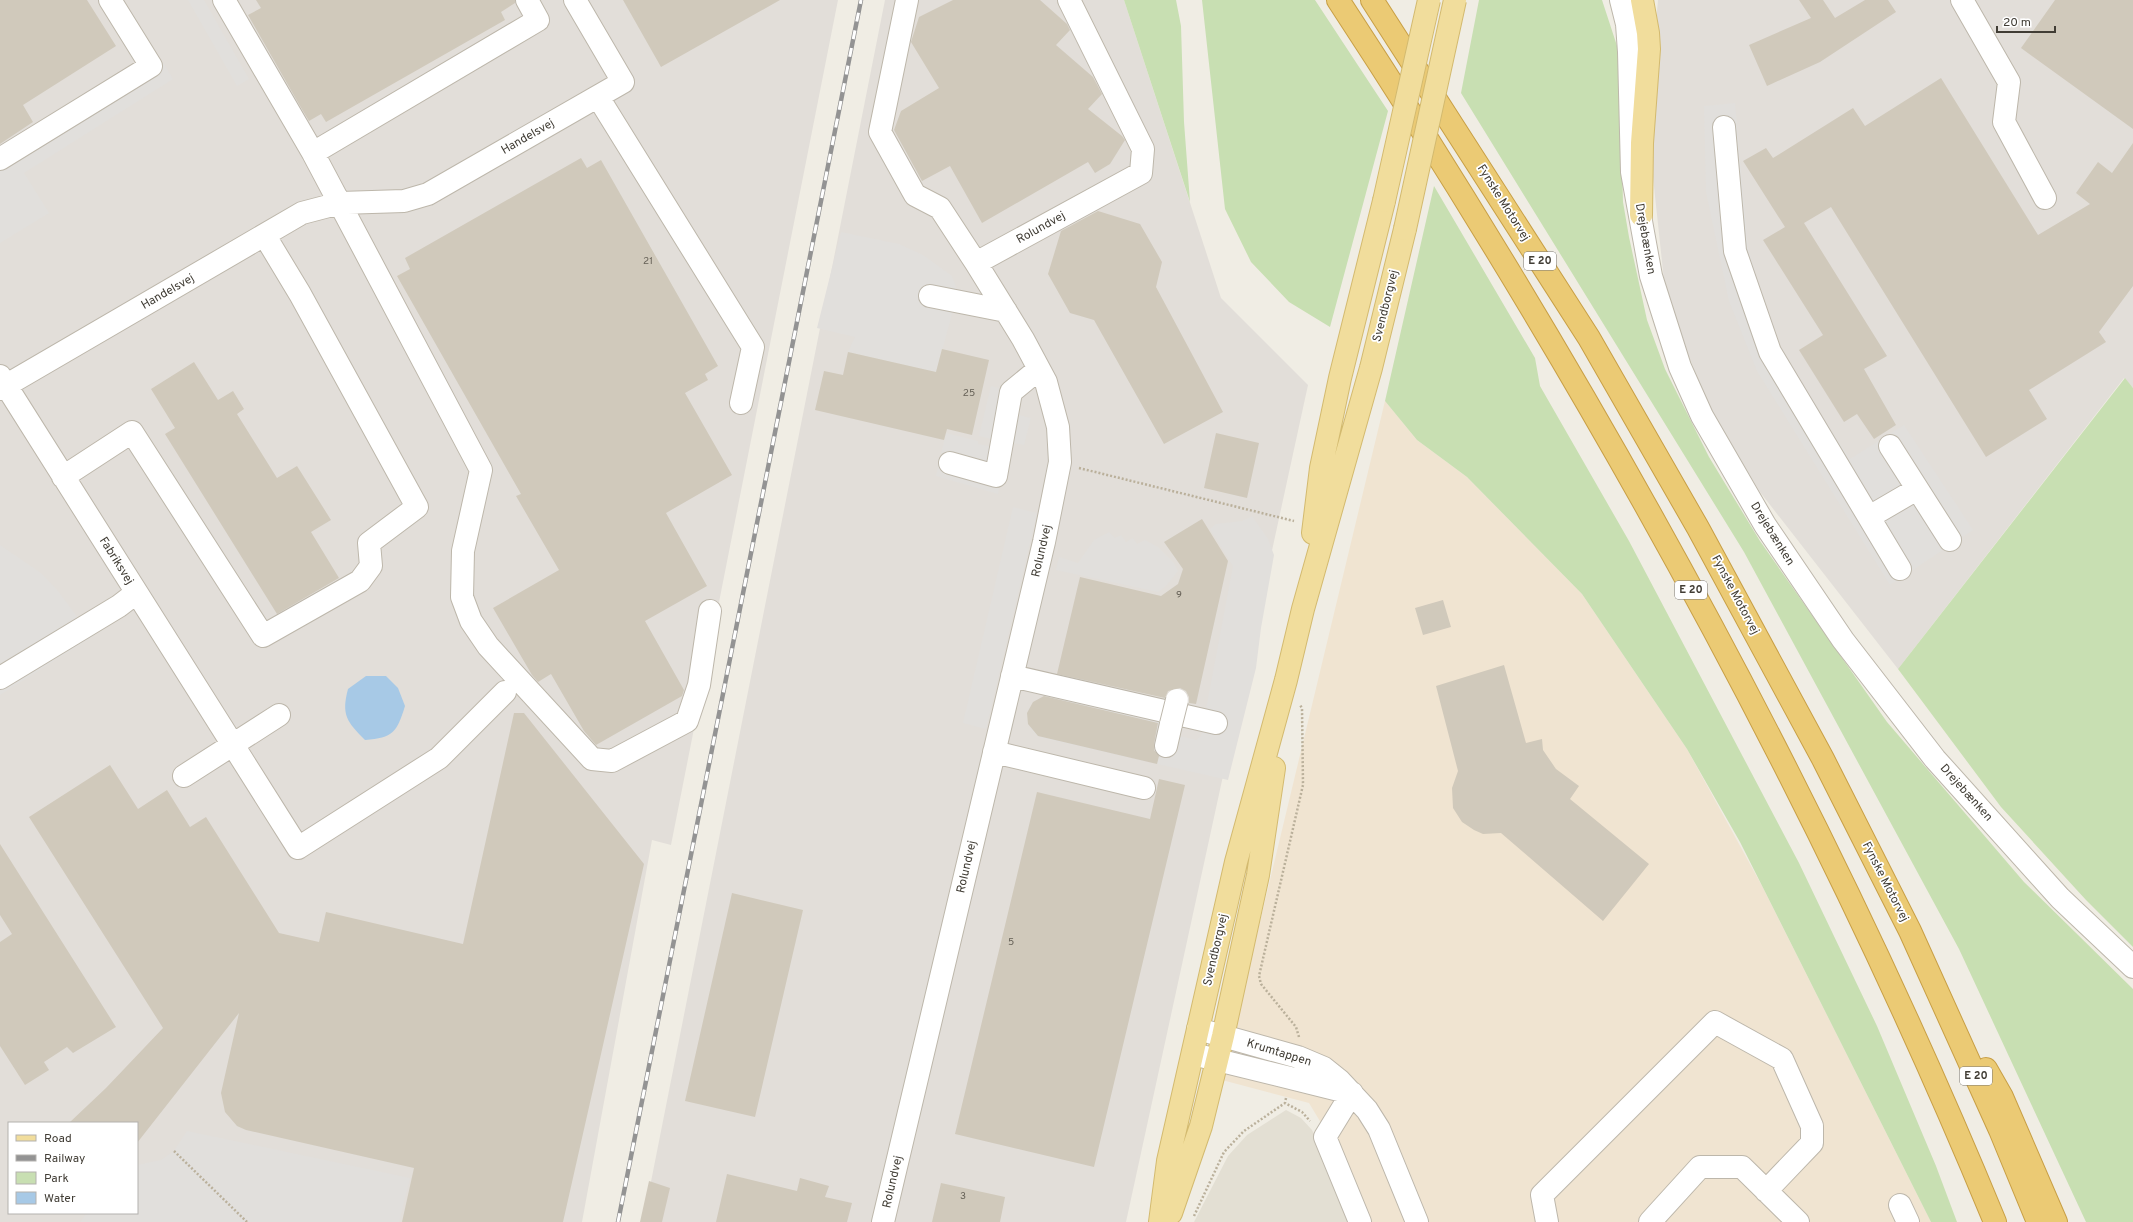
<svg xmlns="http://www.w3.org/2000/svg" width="2133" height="1222" font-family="Overpass,sans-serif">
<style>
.residential{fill:#e3dfd3}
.commercial{fill:#f0e4d1}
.industrial{fill:#e2ded9;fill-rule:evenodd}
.green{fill:#c8dfb2}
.parking{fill:#e1dfdc}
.water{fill:#a7c9e6}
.building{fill:#d0c9bb}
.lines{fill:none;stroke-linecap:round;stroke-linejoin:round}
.minor-casing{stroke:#bdb7ab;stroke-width:24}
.major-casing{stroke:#d3ba6f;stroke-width:24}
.highway-casing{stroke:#c89f45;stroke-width:24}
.path{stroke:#bab09b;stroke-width:2.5;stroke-dasharray:2 2;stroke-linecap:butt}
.minor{stroke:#fff;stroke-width:22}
.major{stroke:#f1dd9c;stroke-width:22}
.highway{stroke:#ebca74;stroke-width:22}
.rail-casing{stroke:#939393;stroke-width:4.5}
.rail{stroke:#fff;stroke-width:3;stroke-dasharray:9;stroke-linecap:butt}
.minor-bridge-casing{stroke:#bdb7ab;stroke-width:24;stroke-linecap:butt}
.major-bridge-casing{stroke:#d3ba6f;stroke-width:24;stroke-linecap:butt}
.minor-bridge{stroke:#fff;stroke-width:22}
.major-bridge{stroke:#f1dd9c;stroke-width:22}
.labels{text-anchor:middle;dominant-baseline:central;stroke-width:3.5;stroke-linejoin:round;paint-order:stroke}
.number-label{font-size:10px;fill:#656056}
.shield{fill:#fff;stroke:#7a7772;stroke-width:1}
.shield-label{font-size:11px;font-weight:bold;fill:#413d35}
.street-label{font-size:12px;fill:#413d35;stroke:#fff}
</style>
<rect width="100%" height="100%" fill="#f0ede4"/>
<path class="residential" d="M1286 1110 1301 1118 1312 1130 1325 1155 1354 1222H1194L1228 1156 1247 1135Z"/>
<path class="commercial" d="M1385 401 1417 440 1467 477 1582 594 1687 749 1762 886 1931 1222H1369L1344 1161 1309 1103 1222 1080Z"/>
<path class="industrial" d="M0 0H838L671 845 652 840 582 1222H0ZM9 1123H137V1213H9Z
M885 0H1124L1221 298 1308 385 1126 1222H643Z
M1658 0H2133V388L2124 378 1898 669 1760 492 1710 409 1666 299 1647 121Z"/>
<path class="green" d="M1124 0H1176L1181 26 1184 122 1190 202Z
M1202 0H1315L1388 111 1330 327 1289 302 1251 262 1225 209Z
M1479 0H1602L1619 52 1623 202 1629 237 1647 320 1665 369 1709 457 1760 541 1887 722 2024 882 2133 989V1222H2086L1959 949 1744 552 1461 93Z
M1434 186 1535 358 1540 386 1629 541 1799 863 1877 1026 1936 1166 1957 1222H1931L1740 842 1687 749 1582 594 1467 477 1417 440 1385 401Z
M2125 378 2133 388V947L2086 900 2001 807 1898 669Z"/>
<path class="parking" d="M188 0H204L249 79 237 86Z
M164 64 173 79 24 173 49 213 0 243V171Z
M1735 103 1748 248 1778 348 1850 459 1904 425 1973 530 1890 585 1757 371 1729 301 1706 192 1704 106Z
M841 232 899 244 923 255 952 276 958 293 936 372 848 352 855 337 817 328Z
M991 386 1019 393 1014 414 1031 418 1024 445 1008 442 998 494 936 476 946 433 978 441V444L993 447 995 440 979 436Z
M1013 507 1037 513 986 729 963 723Z
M1252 516 1268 539 1274 555 1261 628 1256 668 1228 780 1043 738 1034 733 1028 724 1029 708 1037 699 1049 695 1166 721 1164 732 1196 740 1201 736 1233 566 1210 529 1216 524 1242 521Z
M1109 532 1115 538 1121 535 1126 542 1133 538 1137 544 1145 540 1158 547 1174 563 1178 571 1166 586 1158 592 1056 570 1059 557 1078 563 1094 540Z
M0 545 41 573 58 591 92 637 0 695Z
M187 1131 410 1178 399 1222H80L87 1213H137V1165L161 1160 174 1151Z"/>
<path class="water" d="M366 676H386L398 688 405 706C397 732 393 738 365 740 347 722 341 715 348 689Z"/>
<path class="building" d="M0 0H87L116 46 23 105 33 122 0 144Z
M256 0H515V3L501 12 505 20 326 122 321 114 309 121 300 106 248 15 261 8Z
M623 0H780L661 67Z
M953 0H1040L1067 24 1070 30 1056 45 1093 77 1102 94 1088 109 1122 136 1125 140 1110 164 1095 173 1088 162 982 223 950 166 922 181 894 130 901 111 939 88 911 42 919 17Z
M1799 0H1823L1835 18 1865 0H1888L1896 12 1820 62 1767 86 1749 45 1811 18Z
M2055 0H2133V129L2021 48Z
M1941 78 2038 235 2090 204 2076 193 2098 162 2112 173 2133 143V286L2099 332 2106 342 2029 390 2047 419 1986 457 1831 207 1804 223 1887 356 1864 369 1896 425 1874 439 1857 414 1844 422 1799 350 1823 335 1763 240 1785 227 1743 161 1766 148 1773 158 1853 108 1865 126Z
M581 158 587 168 601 160 718 366 705 374 708 380 685 393 732 475 666 513 707 586 645 621 684 690 682 696 596 745 584 731 551 674 538 682 532 675 493 608 559 570 516 496 521 494 397 276 410 269 405 258Z
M1098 211 1140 224 1162 262 1156 287 1223 412 1164 444 1094 320 1070 313 1048 274 1061 231Z
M942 349 989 360 972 435 947 429 944 440 815 410 824 371 843 375 848 352 936 372Z
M194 362 218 400 233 391 244 409 237 414 277 478 297 466 331 520 311 532 339 578 277 614 165 434 175 428 151 389Z
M1216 433 1259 443 1247 498 1204 488Z
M1202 519 1228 561 1196 704 1189 703V697L1186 691 1180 688 1168 691 1165 698 1057 674 1080 577 1161 596 1178 584 1183 569 1164 542Z
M1443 600 1451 627 1423 635 1415 608Z
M1504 665 1526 743 1542 739 1543 750 1556 769 1579 786 1570 799 1649 864 1603 921 1501 833 1483 834 1474 830 1462 822 1453 808 1452 788 1458 771 1436 686Z
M1044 696 1158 723 1154 744V750L1159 756 1157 764 1038 736 1028 724 1027 713 1033 702Z
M514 713H524L644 864 563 1222H402L414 1168 246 1130 237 1126 225 1112 221 1093 239 1013 137 1143V1123H69L106 1088 163 1028 29 817 110 765 138 809 167 790 190 827 206 817 279 933 319 942 326 912 463 944Z
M1159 779 1185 785 1094 1167 955 1134 1037 792 1150 819Z
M0 844 116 1027 73 1053 67 1047 44 1062 49 1070 25 1085 0 1046V942L12 934 0 915Z
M732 893 803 910 755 1117 685 1101Z
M727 1174 797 1191 800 1178 829 1186 825 1197 852 1203 847 1222H716Z
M649 1181 670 1188 662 1222H640Z
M941 1183 1005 1197 1000 1222H932Z"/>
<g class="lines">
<g class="minor-casing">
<path id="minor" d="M224 0 313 153 481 470 463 551 462 597 471 621 488 646 592 759 612 761 687 721 699 685 710 611
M1621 0 1627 24 1629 52 1632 172 1651 276 1680 367 1702 416 1765 525 1843 640 1935 759 2060 898 2133 967
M1962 0 2009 82 2004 122 2045 198
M598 97 753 347 741 403
M1724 127 1735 251 1770 352 1900 569
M313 153 538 20 527 0
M0 159 151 66 110 0
M976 263 1141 173 1143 149 1069 0
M930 296 1006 311
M0 376 298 848 439 758 505 692
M0 389 302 213 340 203 404 201 428 194 623 82 575 0
M1890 446 1950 540
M950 463 996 476 1011 392 1039 369
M63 477 132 432 263 636 360 581 371 566 369 543 417 507 300 294 265 236
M1869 517 1917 489
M1012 676 1216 723
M0 678 119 606 136 593
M1166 746 1171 724
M994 752 1144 788
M184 776 279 715
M1198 1029 1298 1057 1324 1068 1339 1080 1367 1110 1379 1129 1417 1222
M1193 1054 1351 1093
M1352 1093 1325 1137 1360 1222
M1900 1205 1908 1222
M883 1222 1044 542 1060 462 1058 427 1046 382 1023 339 976 263 940 208 915 195 880 132 907 0
M1547 1222 1542 1195 1715 1022 1782 1059 1812 1126V1143L1766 1191
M1650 1222 1700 1167H1742L1798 1222"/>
</g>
<g class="major-casing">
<path id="major" d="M1641 215 1642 143 1649 49 1648 33 1642 0
M1313 533 1321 468 1340 378 1384 201
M1171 1213 1201 1126 1223 1036 1258 875 1274 768
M1160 1222 1168 1161 1236 862 1286 680 1303 609 1371 368 1405 229"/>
</g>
<g class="highway-casing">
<path id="highway" d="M1338 0C1591 386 1819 795 1995 1222
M1372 0 1589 338 1698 528 1823 759 1910 931 2000 1130 2038 1222
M1986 1069 2002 1097 2056 1222"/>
</g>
<path class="path" d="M1079 468 1294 521
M1299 1037 1296 1027 1261 984 1259 976 1303 785 1302 708 1300 705
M1286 1098 1285 1103 1302 1112 1310 1121
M174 1151 247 1222
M1194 1216 1224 1152 1244 1131 1285 1103"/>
<use href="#minor" class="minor"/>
<use href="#major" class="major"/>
<use href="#highway" class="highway"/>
<g class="rail-casing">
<path id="rail" d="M618 1222 861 0"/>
</g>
<use href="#rail" class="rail"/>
<g class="minor-bridge-casing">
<path id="minor-bridge" d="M1171 724 1177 700"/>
</g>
<g class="major-bridge-casing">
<path id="major-bridge" d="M1384 201 1429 0
M1405 229 1455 0"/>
</g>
<use href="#minor-bridge" class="minor-bridge"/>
<use href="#major-bridge" class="major-bridge"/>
</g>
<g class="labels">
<g class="number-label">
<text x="648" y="261">21</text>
<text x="969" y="393">25</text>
<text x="1179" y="595">9</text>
<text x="1011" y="942">5</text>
<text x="963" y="1196">3</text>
</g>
<g class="shield">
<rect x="1524" y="252" width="32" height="18" rx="3"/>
<rect x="1675" y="581" width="32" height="18" rx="3"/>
<rect x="1960" y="1067" width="32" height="18" rx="3"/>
</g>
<g class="shield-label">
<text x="1540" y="261">E 20</text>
<text x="1691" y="590">E 20</text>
<text x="1976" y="1076">E 20</text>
</g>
<g class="street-label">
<text transform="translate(528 137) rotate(-30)">Handelsvej</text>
<text transform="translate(1503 203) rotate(58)">Fynske Motorvej</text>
<text transform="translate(1041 228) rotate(-29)">Rolundvej</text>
<text transform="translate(1645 239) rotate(80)">Drejebænken</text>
<text transform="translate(168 292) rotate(-30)">Handelsvej</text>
<text transform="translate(1386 306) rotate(-76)">Svendborgvej</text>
<text transform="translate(1772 534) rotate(58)">Drejebænken</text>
<text transform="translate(1042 551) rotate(-77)">Rolundvej</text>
<text transform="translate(116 561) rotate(58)">Fabriksvej</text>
<text transform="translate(1735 595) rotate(62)">Fynske Motorvej</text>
<text transform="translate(1966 793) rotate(48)">Drejebænken</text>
<text transform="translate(967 867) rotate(-77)">Rolundvej</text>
<text transform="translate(1885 882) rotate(63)">Fynske Motorvej</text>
<text transform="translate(1216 950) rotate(-77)">Svendborgvej</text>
<text transform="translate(1279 1053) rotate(17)">Krumtappen</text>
<text transform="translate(893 1182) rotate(-77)">Rolundvej</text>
</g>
</g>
<rect x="8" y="1122" width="130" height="92" fill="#ffffff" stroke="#b3b1ae"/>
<rect x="16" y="1135" width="20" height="6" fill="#f1dd9c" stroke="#b3b1ae"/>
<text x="44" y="1142" font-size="12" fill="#413d35">Road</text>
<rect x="16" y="1155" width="20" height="6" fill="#939393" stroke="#b3b1ae"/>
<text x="44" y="1162" font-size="12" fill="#413d35">Railway</text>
<rect x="16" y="1172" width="20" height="12" fill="#c8dfb2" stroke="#b3b1ae"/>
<text x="44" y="1182" font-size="12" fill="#413d35">Park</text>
<rect x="16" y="1192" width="20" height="12" fill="#a7c9e6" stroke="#b3b1ae"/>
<text x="44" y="1202" font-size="12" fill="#413d35">Water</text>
<path d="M1997 26v6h58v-6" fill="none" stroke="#413d35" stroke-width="2"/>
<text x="2003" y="26" font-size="12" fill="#413d35" stroke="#ffffff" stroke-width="3" paint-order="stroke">20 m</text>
</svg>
